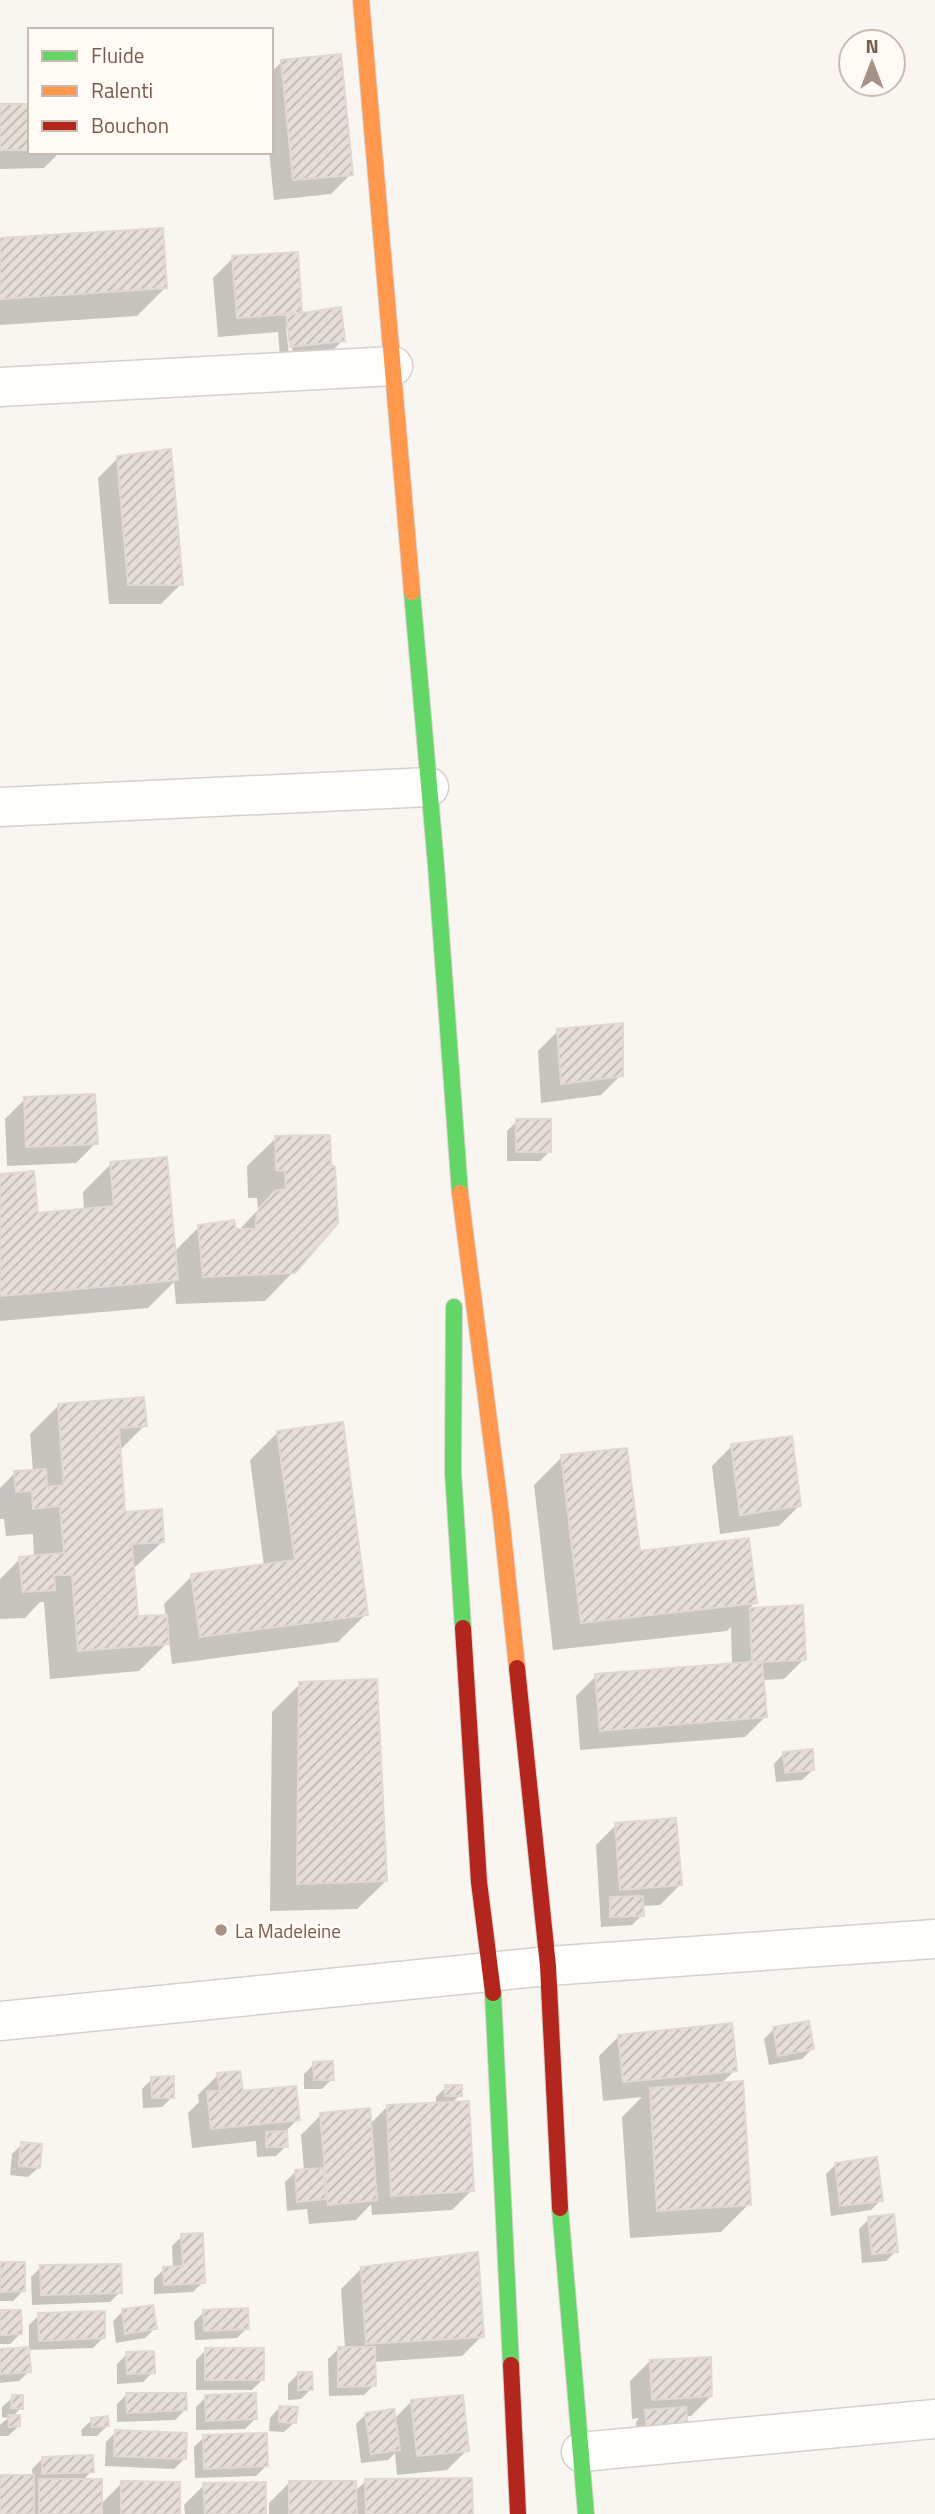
<svg xmlns="http://www.w3.org/2000/svg" width="935" height="2514" font-family="'Titillium Web',sans-serif">
<style>
.shadow{fill:#0003}
.building{fill:url(#building-hatch);stroke:#e2d8d2;stroke-width:2}
.lines{fill:none;stroke-linecap:round;stroke-linejoin:round}
.street-casing{stroke:#d7d1cb;stroke-width:41}
.fast-casing{stroke:#dad1cc;stroke-width:18}
.slow-casing{stroke:#dad1cc;stroke-width:18}
.jam-casing{stroke:#dad1cc;stroke-width:18}
.street{stroke:#fefefd;stroke-width:38}
.fast{stroke:#63d668;stroke-width:16}
.slow{stroke:#ff974d;stroke-width:16}
.jam{stroke:#b3261e;stroke-width:16}
.poi-dot{fill:#a69286;stroke:#fffaf3;stroke-width:2.5}
.labels{text-anchor:middle;dominant-baseline:central;stroke-width:7;stroke-linejoin:round;paint-order:stroke}
.poi-label{font-size:19px;fill:#7a5c4d;stroke:#fffaf3;text-anchor:start}
</style>
<defs>
<pattern id="building-hatch" width="6" height="6" patternUnits="userSpaceOnUse" patternTransform="scale(1.75)"><rect width="6" height="6" fill="#e6ded7"/><path d="M-1 1l2-2M0 6l6-6M5 7l2-2" fill="none" stroke="#bfb7b1"/></pattern>
</defs>
<rect width="100%" height="100%" fill="#f9f5f0"/>
<path class="shadow" d="M282 62 351 174 331 194 274 200 269 152H271V72Z
M30 105V152H60L44 168 0 169V106Z
M0 240 165 288 137 316 0 325Z
M233 258 301 314 343 340 333 350 293 355 289 324 286 327 289 355 280 357 278 332 218 337 213 278Z
M118 458 181 584 161 604H109L98 478Z
M558 1031 621 1075 601 1095 541 1103 538 1051Z
M25 1099 96 1143 76 1163 7 1166 5 1119Z
M517 1121 550 1151 540 1161H507V1131Z
M328 1137 293 1272 265 1301 176 1304 174 1282 148 1308 0 1321V1175L36 1215 84 1210 83 1192 111 1164 174 1252 199 1227 238 1231 258 1210 257 1198H248L247 1166 276 1138Z
M59 1405 145 1425 119 1451 124 1514 163 1541 133 1569 137 1618 166 1616 164 1604 192 1576 264 1566 250 1460 278 1432 366 1614 338 1642 172 1664 169 1641 139 1671 50 1679 44 1602H40L25 1618 0 1619V1579L20 1559 34 1558 33 1534 6 1536 4 1519H0V1488L15 1473 33 1472 30 1434Z
M732 1446 799 1506 779 1526 720 1534 712 1466Z
M562 1457 638 1553 755 1602 748 1610 801 1607 804 1659 784 1679 762 1680 765 1717 745 1737 580 1750 576 1696 596 1676 732 1665 731 1627 727 1631 553 1650 534 1485Z
M300 1684 386 1881 357 1909 270 1911 272 1712Z
M784 1753 813 1770 802 1780 776 1782 774 1764Z
M616 1825 680 1885 660 1905 642 1906V1915L632 1925 601 1927 596 1845Z
M774 2029 812 2049 802 2059 769 2065 764 2039Z
M619 2036 735 2070 720 2085 749 2204 721 2232 630 2238 622 2117 642 2097 603 2101 599 2056Z
M314 2064 332 2079 322 2089H304V2074Z
M218 2075 241 2093 298 2119 285 2132 286 2146 276 2156 257 2157 256 2141 192 2148 188 2113 199 2102 198 2095Z
M152 2079 172 2097 162 2107 143 2108 142 2089Z
M446 2087 460 2095 452 2103 472 2190 452 2210 372 2215 371 2204 356 2220 309 2224 307 2209 287 2211 285 2182 295 2172 304 2171 301 2135 321 2115 369 2125 387 2107 436 2104V2097Z
M22 2144 39 2167 28 2177 10 2175 12 2154Z
M836 2164 881 2200 871 2210 831 2216 826 2174Z
M869 2219 896 2251 886 2261 862 2263 859 2229Z
M182 2236 203 2282 193 2292 154 2294V2279L164 2269 173 2268 172 2246Z
M0 2263 23 2291 13 2301H0Z
M41 2267 120 2292 110 2302 32 2305 31 2277Z
M361 2269 482 2336 462 2356 374 2362V2385L364 2395 329 2396 328 2359 338 2349H345L341 2289Z
M123 2311 155 2328 145 2338 116 2343 113 2321Z
M0 2312 20 2334 10 2344H0Z
M204 2312 247 2328 237 2338 195 2340 194 2322Z
M39 2315 104 2337 93 2348 28 2350 29 2371 19 2381 0 2383V2350L29 2348V2325Z
M206 2350 262 2380 252 2390H196V2360Z
M127 2354 153 2372 143 2382 117 2384V2364Z
M650 2361 711 2396 691 2416H685L638 2439 636 2422 639 2418 632 2419 630 2381Z
M298 2374 311 2389 301 2399 288 2400V2384Z
M127 2394 185 2410 175 2420 117 2422V2404Z
M13 2397 21 2408 12 2417 19 2426 8 2436H0V2425L8 2418 2 2417V2407Z
M206 2397 255 2419 245 2429 196 2430V2407Z
M412 2401 467 2450 447 2470 397 2475 395 2453 388 2460 361 2463 356 2424 366 2414 394 2419Z
M280 2407 295 2422 284 2432 269 2431 270 2418Z
M92 2420 107 2426 97 2436H82L81 2430Z
M116 2432 184 2459 174 2469 105 2466 106 2442Z
M204 2437 266 2466 256 2476 195 2478 194 2447Z
M42 2459 92 2471 82 2481 101 2504 122 2483 178 2514H0V2477H33L32 2469Z
M366 2481 471 2514H269V2503L289 2483 354 2492Z
M204 2485 264 2514H185L184 2505Z"/>
<path class="building" d="M341 54 353 175 293 180 281 60Z
M0 104H30V150H0Z
M163 228 167 288 0 299V238Z
M298 252 302 313 237 318 232 256Z
M341 307 345 341 290 347 286 313H302Z
M171 449 183 585H128L117 456Z
M623 1023V1076L561 1084 557 1029Z
M95 1094 98 1144 26 1147 24 1097Z
M516 1119H551V1152H516Z
M330 1135 331 1165 335 1167 338 1223 295 1273 203 1277 198 1225 234 1220 236 1229H256V1219L259 1208 275 1191 286 1189 285 1171 276 1170 275 1136Z
M167 1157 178 1280 0 1296V1174L34 1171 38 1213 114 1206 110 1162Z
M144 1397 147 1426 119 1428 125 1512 162 1509 164 1542 132 1544 138 1616 167 1615 169 1644 78 1651 72 1575H54L55 1590 23 1592 19 1557 64 1553 60 1506 33 1509 32 1491 16 1492 14 1471 46 1469 47 1487 64 1485 58 1404Z
M343 1422 368 1615 200 1637 191 1574 295 1560 277 1431Z
M792 1436 801 1506 740 1515 731 1444Z
M627 1448 640 1551 749 1538 757 1603 581 1623 561 1455Z
M803 1605 806 1660 752 1662 750 1608Z
M762 1661 767 1717 600 1731 595 1674Z
M377 1679 387 1881 297 1884 299 1682Z
M813 1749 814 1770 785 1773 783 1752Z
M676 1818 682 1885 620 1890 615 1823Z
M643 1896 644 1916 610 1917V1897Z
M809 2021 814 2049 778 2056 773 2027Z
M732 2023 737 2071 623 2082 618 2035Z
M333 2061 334 2080H314L313 2062Z
M240 2071 243 2091 296 2086 300 2120 211 2129 207 2091H220L217 2073Z
M174 2076V2098H152L151 2077Z
M743 2081 751 2205 657 2211 650 2088Z
M445 2085H462V2096H445Z
M469 2101 474 2191 391 2196 387 2105Z
M370 2108 377 2200 328 2205 320 2113Z
M287 2131 288 2147H266V2132Z
M21 2142 42 2144 40 2168 19 2166Z
M877 2157 883 2201 840 2206 835 2163Z
M323 2168 326 2199 297 2202 295 2170Z
M894 2214 898 2252 872 2254 868 2217Z
M203 2233 205 2283 164 2285 163 2267 183 2266 181 2234Z
M478 2252 484 2337 366 2344 361 2267Z
M0 2262H25V2291L0 2292Z
M121 2264 122 2293 41 2295 40 2265Z
M153 2305 157 2329 125 2334 122 2309Z
M248 2308 249 2329 204 2331 203 2310Z
M0 2310H21L22 2334 0 2335Z
M105 2311V2338L39 2341 38 2313Z
M29 2347 31 2372 0 2374V2349Z
M338 2347H375L376 2386 338 2387Z
M205 2348H264V2380H205Z
M154 2351 155 2373 127 2374 126 2352Z
M711 2357 712 2396 652 2400 650 2360Z
M298 2372H312L313 2390H298Z
M126 2393H186L187 2410 127 2413Z
M256 2393 257 2419 206 2421 205 2395Z
M12 2395H23V2409L11 2408Z
M463 2395 469 2451 417 2456 411 2400Z
M279 2406 298 2407 296 2423 279 2422Z
M686 2407 688 2427 647 2430 645 2410Z
M394 2409 400 2450 371 2454 365 2413Z
M8 2415H20V2426L9 2427Z
M108 2416 109 2426 92 2427 91 2418Z
M115 2430 187 2433 186 2459 114 2456Z
M267 2433 268 2466 204 2469 203 2435Z
M93 2455 94 2472 42 2474V2457Z
M0 2475H34V2514H0Z
M472 2478 473 2514H366L365 2479Z
M39 2479H102V2514H39Z
M121 2481 180 2482V2514H121Z
M289 2481H356L357 2514H289Z
M266 2482V2514H205L203 2483Z"/>
<g class="lines">
<g class="street-casing">
<path id="street" d="M0 387 393 366
M0 807 429 787
M0 2021 548 1966 935 1939
M581 2452 935 2419"/>
</g>
<g class="fast-casing">
<path id="fast" d="M412 592 436 865 460 1193
M454 1307 453 1472 463 1628
M493 1993 511 2365
M560 2208 586 2514"/>
</g>
<g class="slow-casing">
<path id="slow" d="M361 0 412 592
M460 1193 501 1515 517 1668"/>
</g>
<g class="jam-casing">
<path id="jam" d="M463 1628 479 1882 493 1993
M517 1668 548 1966 560 2208
M511 2365 518 2514"/>
</g>
<use href="#street" class="street"/>
<use href="#fast" class="fast"/>
<use href="#slow" class="slow"/>
<use href="#jam" class="jam"/>
</g>
<circle class="poi-dot" cx="221" cy="1930" r="7"/>
<g class="labels">
<g class="poi-label">
<text x="235" y="1930">La Madeleine</text>
</g>
</g>
<rect x="28" y="28" width="245" height="126" fill="#fffaf3" stroke="#cabbb1" stroke-width="2"/>
<rect x="42" y="51" width="35" height="10" fill="#63d668" stroke="#cabbb1" stroke-width="2"/>
<text x="91" y="63" font-size="21" fill="#7a5c4d">Fluide</text>
<rect x="42" y="86" width="35" height="10" fill="#ff974d" stroke="#cabbb1" stroke-width="2"/>
<text x="91" y="98" font-size="21" fill="#7a5c4d">Ralenti</text>
<rect x="42" y="121" width="35" height="10" fill="#b3261e" stroke="#cabbb1" stroke-width="2"/>
<text x="91" y="133" font-size="21" fill="#7a5c4d">Bouchon</text>
<g transform="translate(872 63)"><circle r="33" fill="#fffaf3" stroke="#cabbb1" stroke-width="2"/>
<path d="M0-5L12 26L0 18L-12 26Z" fill="#a69286"/>
<text y="-10" font-size="19" font-weight="bold" text-anchor="middle" fill="#7a5c4d">N</text>
</g>
</svg>
